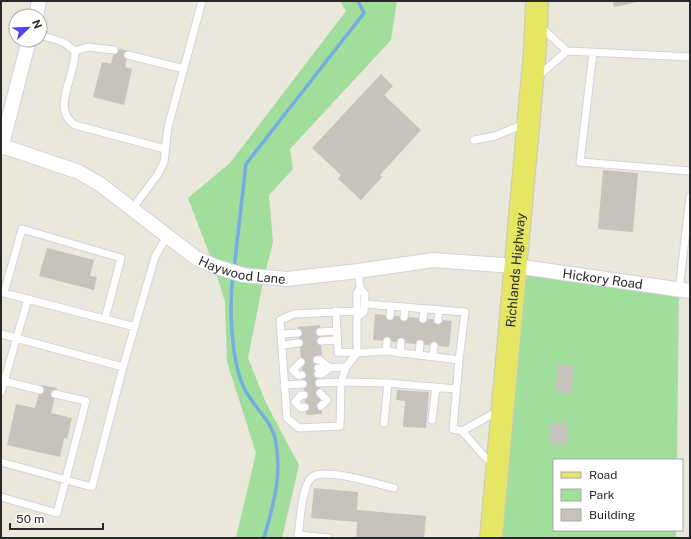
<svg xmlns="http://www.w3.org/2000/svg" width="691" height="539" font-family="'Public Sans',sans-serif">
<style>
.green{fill:#a1dd9b}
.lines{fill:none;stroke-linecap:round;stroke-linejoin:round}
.stream{stroke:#75ace5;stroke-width:3.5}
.building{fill:#c5c3bb}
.service-casing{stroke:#d1d1e0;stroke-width:9}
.minor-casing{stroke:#d1d1e0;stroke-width:16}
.primary-casing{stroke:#c7c7c7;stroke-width:24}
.service{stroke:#fff;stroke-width:7}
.minor{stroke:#fff;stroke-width:14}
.primary{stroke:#e4e664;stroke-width:22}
.labels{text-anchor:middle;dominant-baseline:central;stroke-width:4;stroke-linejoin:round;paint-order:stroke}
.street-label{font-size:13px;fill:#282828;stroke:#fff}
</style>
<rect width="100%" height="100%" fill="#eae7db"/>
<path class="green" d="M340 1H397L391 40 290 149 293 169 269 195 273 242 264 277 248 358 266 403 299 465 282 538H236L256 453 227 362 225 302 214 266 188 198 230 163 346 11Z
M515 266 679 290 677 460H554V530H676V538H491Z"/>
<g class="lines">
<path class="stream" d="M234 269 246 164 364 13 358 1
M233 275C229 306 231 360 244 388 253 407 273 421 276 443 282 476 273 506 264 538"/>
</g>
<path class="building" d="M612 1H638V2L614 7Z
M115 48 129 51 125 67 132 69 124 105 93 97 102 62 111 64Z
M381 74 393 86 384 95 421 130 380 175 382 177 361 200 338 179 341 175 312 148Z
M603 170 638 173 633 232 598 229Z
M47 248 94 260 90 276 97 277 94 290 39 276Z
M375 314 452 321 449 347 373 340Z
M320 325 322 355H317L322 414 306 415 298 327Z
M558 364 574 366 571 394 555 392Z
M41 385 57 388 51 413 72 418 67 439 64 438 60 457 7 445 16 404 35 408Z
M397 390 429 392 426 428 403 427 405 401 396 400Z
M550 423H567V444H550Z
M314 488 358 492 357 510 426 516 424 538H356L357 522 311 518Z"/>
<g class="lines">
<g class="service-casing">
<path id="service" d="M541 27 567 51 690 57
M40 35 63 42 75 51C76 76 50 109 75 125L165 149
M75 51 88 47 114 50
M593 53 580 162 690 171
M128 55 184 69
M537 77 567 51
M474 140 495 136 524 124
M132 209 158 174 164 162 168 127 202 1
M358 271 360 288 365 294 364 312 358 316
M360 288 357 293V353L386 351 459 360 465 312 365 304
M679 290 690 197
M336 311 338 352 357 353
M390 316 391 306
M404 317 405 307
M105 319 121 258 22 229 4 293 135 327
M423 319 424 309
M438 320 439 310
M320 332 337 331
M1 334 123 367
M281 334 298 333
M321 341 337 340
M282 345 299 343
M386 351 387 341
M357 353 346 367 341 382 388 383 456 389
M400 353 401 342
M419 355 420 344
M433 356 434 346
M317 360H320L330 368 322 374H318
M459 360 453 429 462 431 498 411
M301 362 293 370 299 376 302 375
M318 368 346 367
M4 381 40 390
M319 383 341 382 340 426 299 428 287 418 280 320 294 314 357 311
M284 385 303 384
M1 392 28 299
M320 393 327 400 321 406
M304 395H301L295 402 301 408 305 407
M432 420 436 387
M384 423 388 383
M462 431 484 456 493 463
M1 462 92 487 123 367 155 257 167 236
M1 497 57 513 86 401 55 394
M298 535 328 538
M298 538C300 523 301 490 311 478 322 466 378 484 394 488"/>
</g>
<g class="minor-casing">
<g id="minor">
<path d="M36 16 39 1"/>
<path id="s1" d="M2 146 79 172 101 185 196 258 214 266 243 275 287 279 358 271 433 260 515 266 690 291"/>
<path d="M1 148 29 40"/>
</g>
</g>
<g class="primary-casing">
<g id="primary">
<path id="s2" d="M491 538 535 50 537 1"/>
</g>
</g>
<use href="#service" class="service"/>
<use href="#minor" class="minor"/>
<use href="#primary" class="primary"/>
</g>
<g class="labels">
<g class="street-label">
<text stroke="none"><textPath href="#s1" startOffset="275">Haywood Lane</textPath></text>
<text stroke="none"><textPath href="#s2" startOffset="269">Richlands Highway</textPath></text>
<text stroke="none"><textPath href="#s1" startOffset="639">Hickory Road</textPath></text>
</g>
</g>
<rect width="691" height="539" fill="none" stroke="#282828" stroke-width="4"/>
<rect x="553" y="459" width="130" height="72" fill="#ffffff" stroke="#a9a9a9"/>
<rect x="561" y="472" width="20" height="6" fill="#e4e664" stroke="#a9a9a9"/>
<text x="589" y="479" font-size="12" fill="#282828">Road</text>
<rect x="561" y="489" width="20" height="12" fill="#a1dd9b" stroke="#a9a9a9"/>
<text x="589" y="499" font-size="12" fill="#282828">Park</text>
<rect x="561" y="509" width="20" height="12" fill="#c5c3bb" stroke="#a9a9a9"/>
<text x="589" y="519" font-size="12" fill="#282828">Building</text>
<g transform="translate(28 28) rotate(67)"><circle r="19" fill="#ffffff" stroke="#a9a9a9"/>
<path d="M0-3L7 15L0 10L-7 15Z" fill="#4f46ec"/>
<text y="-6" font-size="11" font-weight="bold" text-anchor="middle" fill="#282828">N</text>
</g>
<path d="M10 523v6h93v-6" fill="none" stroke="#282828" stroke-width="2"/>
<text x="16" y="523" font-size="12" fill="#282828" stroke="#ffffff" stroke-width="3" paint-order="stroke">50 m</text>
</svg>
